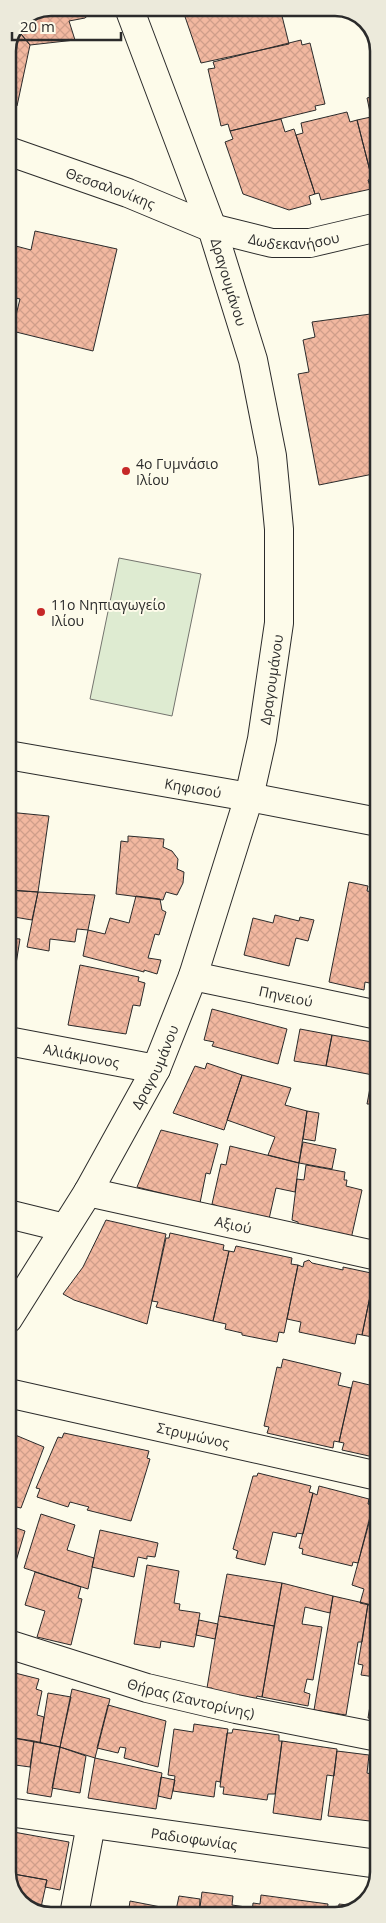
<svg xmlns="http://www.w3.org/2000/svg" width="386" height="1923" font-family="'Open Sans',sans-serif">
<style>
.green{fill:#deebd1;stroke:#74746e}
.building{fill:url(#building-cross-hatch);stroke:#2b2b2b}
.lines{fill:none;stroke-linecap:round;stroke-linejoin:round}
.street-casing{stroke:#2b2b2b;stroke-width:30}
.secondary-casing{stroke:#2b2b2b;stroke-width:30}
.street{stroke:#fdfbea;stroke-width:28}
.secondary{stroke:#fdfbea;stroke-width:28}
.poi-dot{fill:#c62828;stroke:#fdfbea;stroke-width:2}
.labels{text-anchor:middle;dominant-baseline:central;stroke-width:4;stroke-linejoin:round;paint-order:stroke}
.street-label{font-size:14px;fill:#2b2b2b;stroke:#fdfbea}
.poi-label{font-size:14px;fill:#2b2b2b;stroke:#fdfbea;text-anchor:start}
.rim{fill:none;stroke:#2b2b2b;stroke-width:2.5}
</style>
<defs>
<pattern id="building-cross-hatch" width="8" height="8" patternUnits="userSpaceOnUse" patternTransform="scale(1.25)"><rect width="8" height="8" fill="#f2b8a0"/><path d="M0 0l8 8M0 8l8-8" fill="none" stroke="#d09e8a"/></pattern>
</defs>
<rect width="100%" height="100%" fill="#fdfbea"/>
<path class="green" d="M119 558 201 574 172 716 90 699Z"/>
<path class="building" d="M52 8H91L92 12 85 18 69 21 75 40 30 45 17 29 18 26 26 24 23 19Z
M182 8H280L289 44 201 63Z
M17 29 30 45 17 106 13 105 11 112 8 111V51Z
M301 40 302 45 310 43 325 104 315 106 316 110 230 131 228 124 221 126 208 69 215 68 213 62Z
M378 95V180L377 177 372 179 357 120 371 117 367 98Z
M347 112 350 122 357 120 372 179 368 180 371 189 321 200 319 193 315 194 296 135 303 133 301 123Z
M281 119 285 132 294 129 315 194 309 196 311 204 289 210 243 194 225 142 233 139 230 131Z
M35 231 117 249 93 351 12 331 20 299 8 296V244L31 250Z
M378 313V473L319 485 298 374 309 372 303 340 315 337 312 322Z
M8 812 49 816 38 892 8 890 10 866H8Z
M128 836 164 839 163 847 172 851 178 859 177 869 184 872 183 883 177 895 166 892 163 900 116 894 121 841 128 842Z
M349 882 368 886 367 891 378 893V985L365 982 364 990 329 982Z
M8 890 38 892 32 920 8 916Z
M38 892 95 895 88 930 77 929 75 942 50 939 49 951 27 947Z
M136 896 160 899 162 910 166 912 159 935 155 934 148 958 161 960 157 974 144 970V972L83 956 88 930 105 934 110 918 129 923Z
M275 915 299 921 300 917 314 920 308 941 296 938 289 966 244 955 253 918 273 923Z
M8 938 20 939 9 1008H8Z
M80 965 139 977 138 981 145 983 140 1006 133 1005 126 1034 68 1025Z
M212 1009 287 1029 278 1064 212 1046 214 1042 204 1040Z
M300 1029 332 1035 326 1066 294 1061Z
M332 1035 378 1043 373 1075 326 1066Z
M378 1045V1112L371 1111 372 1104H367Z
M207 1063 242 1075 224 1130 173 1113 195 1066 205 1069Z
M242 1075 291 1088 285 1105 307 1111 299 1163 268 1155 275 1137 227 1120Z
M307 1111 319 1113 315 1141 303 1139Z
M161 1130 218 1144 210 1174 206 1173 200 1203 137 1187Z
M303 1142 336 1149 332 1169 299 1163Z
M230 1146 299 1163 295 1192 276 1188 269 1219 216 1210 217 1206 212 1204 221 1164 226 1165Z
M306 1165 345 1172 344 1180H347L346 1186 362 1190 351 1239 298 1227V1222L292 1220 297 1179 304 1180Z
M106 1220 166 1234 147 1324 74 1300 63 1294 83 1267Z
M170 1233 224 1245 223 1250 229 1251 213 1321 156 1307 158 1302 152 1301 166 1238H169Z
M236 1246 292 1258 291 1264 298 1265 284 1333 279 1332 277 1342 242 1335V1333L225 1329 226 1324 213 1321 229 1251 234 1252Z
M309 1260 312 1263 343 1270V1267L371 1273 370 1280 373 1282 362 1335 357 1334 355 1344 299 1332 301 1322 287 1319 298 1265 303 1267 304 1262Z
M373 1282 378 1283V1338L362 1335Z
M283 1359 341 1373 338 1385 351 1388 339 1442 334 1441 333 1448 267 1433 269 1427 264 1426 277 1367 281 1368Z
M353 1381 378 1387V1458L342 1450 344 1443 339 1442Z
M8 1432 44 1447 21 1508 8 1505Z
M64 1433 149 1451 147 1458 150 1459 131 1521 87 1510 89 1507 70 1502 68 1507 37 1497 40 1489 36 1488 58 1437 62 1438Z
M258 1473 311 1486 309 1492 313 1493 303 1534 297 1533 296 1537 273 1532 265 1565 236 1558 238 1551 233 1549 253 1476H257Z
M319 1486 369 1499 368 1504 373 1505 358 1563 353 1562 352 1566 302 1554 303 1549 299 1548 313 1493 317 1495Z
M41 1514 75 1525 67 1550 94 1558 88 1589 24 1568Z
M369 1523 378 1525V1607L360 1603 364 1589 352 1585Z
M8 1525 25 1531 13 1571 8 1569Z
M100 1530 158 1543 155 1557 147 1556V1559L138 1557 134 1577 92 1567Z
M147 1565 179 1571 174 1603 180 1604 179 1610 200 1613 194 1647 161 1641 160 1648 134 1644Z
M35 1572 81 1587 78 1598 82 1599 71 1645 37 1637 45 1611 25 1605Z
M227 1574 282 1583 274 1626 219 1616Z
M282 1583 333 1596 330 1613 305 1607 302 1624 322 1627 313 1680 307 1679 304 1692 310 1694 308 1706 262 1697Z
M333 1596 368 1604 362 1642H358L346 1715 314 1710Z
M368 1604 378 1607V1656L375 1677 361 1675 363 1665 358 1664Z
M219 1616 274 1626 262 1697 257 1696 256 1700 211 1692 212 1688H207Z
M199 1620 218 1624 215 1639 196 1635Z
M378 1656V1726L372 1724 373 1719 368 1718Z
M11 1672 39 1679 36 1689 42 1691 37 1715 44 1717 40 1743 8 1737V1683Z
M72 1689 110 1699 95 1758 60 1747Z
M48 1693 71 1697 60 1747 40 1743Z
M108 1705 166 1721 158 1767 124 1758 126 1748 120 1747 118 1753 97 1748Z
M194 1724 228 1729 220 1782 216 1781 214 1797 173 1791 175 1776 168 1775 174 1729 193 1732Z
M233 1729 279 1735V1741H282L275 1794H268L267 1800 223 1794 224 1787H220L227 1733H232Z
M8 1737 34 1741 30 1767 8 1764Z
M34 1741 60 1747 51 1797 27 1793Z
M282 1741 337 1749 334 1776 327 1775 321 1820 273 1813Z
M60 1747 86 1756 80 1793 52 1788Z
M337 1751 369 1755 367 1773 371 1774 370 1784 378 1785V1822L328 1816Z
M95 1758 162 1773 156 1809 88 1798Z
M161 1777 175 1780 171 1799 158 1796Z
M8 1831 69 1842 60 1890 45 1887 47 1880 8 1873Z
M8 1873 47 1880 40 1912 21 1903 8 1877Z
M202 1892 233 1896 232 1905 253 1908 252 1915H199Z
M261 1895 328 1904 327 1912 334 1913V1915H252L253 1903 260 1904Z
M179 1896 200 1899 199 1915H175Z
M130 1901 166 1908 165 1915H128Z
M339 1904 357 1906 340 1915H334V1913H338Z"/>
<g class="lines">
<g class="street-casing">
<g id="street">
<path id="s1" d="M8 755 249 797 378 822"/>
<path id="s2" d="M193 976 378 1015"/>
<path id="s3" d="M8 1041 156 1069"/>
<path id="s4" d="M88 1192 378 1256"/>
<path d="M8 1214 65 1228"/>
<path id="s5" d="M8 1319 88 1192 156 1069 193 976 249 797 262 739 279 623V529L272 456 253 360 212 228 129 8"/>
<path id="s6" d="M8 1393 378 1476"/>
<path id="s7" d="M8 1644 147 1688 236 1709 378 1737"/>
<path d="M74 1915 91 1824"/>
</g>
</g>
<g class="secondary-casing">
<g id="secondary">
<path id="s8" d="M8 151 128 193 212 228 272 243H310L378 227"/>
<path id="s9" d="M8 1812 378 1864"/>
</g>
</g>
<use href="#street" class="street"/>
<use href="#secondary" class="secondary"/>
</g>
<g class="poi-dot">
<circle cx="126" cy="471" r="5"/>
<circle cx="41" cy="612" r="5"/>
</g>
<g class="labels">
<g class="street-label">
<text stroke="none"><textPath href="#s8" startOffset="109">Θεσσαλονίκης</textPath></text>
<text stroke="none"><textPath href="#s8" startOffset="302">Δωδεκανήσου</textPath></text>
<text transform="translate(229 282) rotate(73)">Δραγουμάνου</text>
<text stroke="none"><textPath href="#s5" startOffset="698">Δραγουμάνου</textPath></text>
<text stroke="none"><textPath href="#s1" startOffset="188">Κηφισού</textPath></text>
<text stroke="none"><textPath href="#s2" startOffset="95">Πηνειού</textPath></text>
<text stroke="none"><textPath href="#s3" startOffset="75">Αλιάκμονος</textPath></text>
<text stroke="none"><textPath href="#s5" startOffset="292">Δραγουμάνου</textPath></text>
<text stroke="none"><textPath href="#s4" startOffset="149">Αξιού</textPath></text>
<text stroke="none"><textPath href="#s6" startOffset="190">Στρυμώνος</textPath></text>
<text stroke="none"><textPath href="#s7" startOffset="191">Θήρας (Σαντορίνης)</textPath></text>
<text stroke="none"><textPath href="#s9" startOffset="188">Ραδιοφωνίας</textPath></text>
</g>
<g class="poi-label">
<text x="136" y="463">4ο Γυμνάσιο<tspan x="136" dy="16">Ιλίου</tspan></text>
<text x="51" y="604">11ο Νηπιαγωγείο<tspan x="51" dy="16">Ιλίου</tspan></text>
</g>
</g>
<path d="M0 0H386V1923H0ZM51 16H335A35 35 0 0 1 370 51V1872A35 35 0 0 1 335 1907H51A35 35 0 0 1 16 1872V51A35 35 0 0 1 51 16Z" fill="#eceadb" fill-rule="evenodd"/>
<path class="rim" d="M51 16H335A35 35 0 0 1 370 51V1872A35 35 0 0 1 335 1907H51A35 35 0 0 1 16 1872V51A35 35 0 0 1 51 16Z"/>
<path d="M12 32v8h109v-8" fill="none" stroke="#2b2b2b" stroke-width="2.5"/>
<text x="20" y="32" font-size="15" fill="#2b2b2b" stroke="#fdfbea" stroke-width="4" paint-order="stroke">20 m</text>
</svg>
